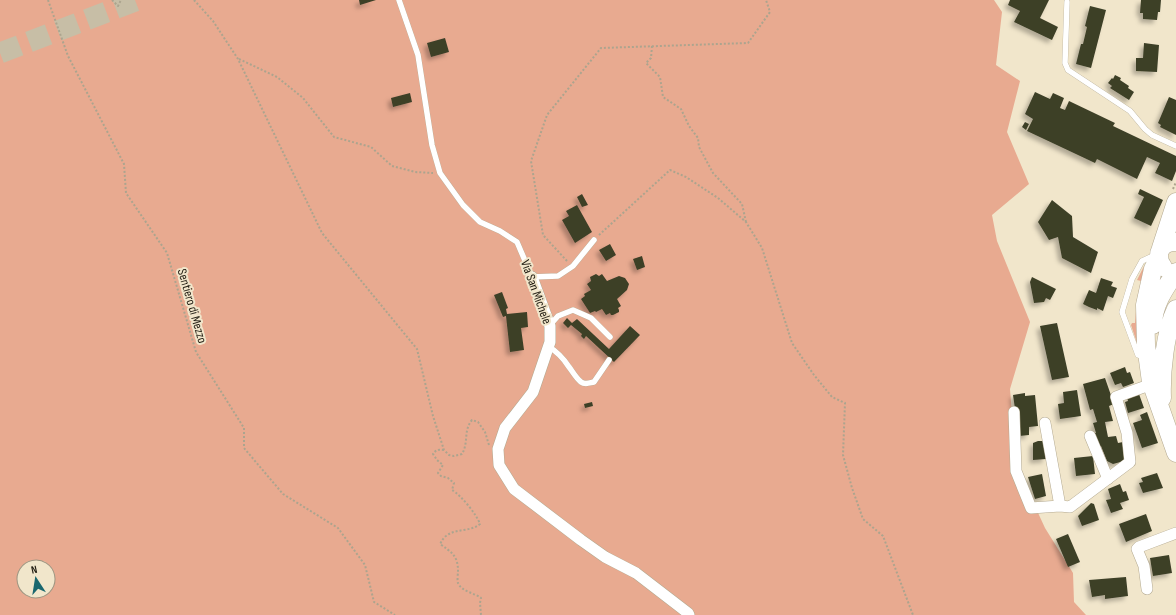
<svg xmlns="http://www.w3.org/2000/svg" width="1176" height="615" font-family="'Sofia Sans Condensed',sans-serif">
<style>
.green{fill:#e8aa90;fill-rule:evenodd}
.building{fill:#3d3f28;filter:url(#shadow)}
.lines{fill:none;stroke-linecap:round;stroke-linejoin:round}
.highway-tunnel{stroke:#c7bea6;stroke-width:21;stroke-dasharray:21 10;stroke-linecap:butt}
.lane-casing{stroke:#b3a990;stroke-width:6}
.street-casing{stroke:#b3a990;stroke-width:12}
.primary-casing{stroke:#b3a990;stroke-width:19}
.path{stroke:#aca48e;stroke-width:2;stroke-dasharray:2 2;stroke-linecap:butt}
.lane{stroke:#fff;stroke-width:5.5}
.street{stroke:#fff;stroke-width:11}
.primary{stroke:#fff;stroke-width:18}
.labels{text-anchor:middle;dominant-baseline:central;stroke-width:4;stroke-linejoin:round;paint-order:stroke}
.street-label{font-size:13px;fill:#201c12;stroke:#f1e6cb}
</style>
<defs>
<filter id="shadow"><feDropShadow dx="-3.5" dy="3.5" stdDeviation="2" flood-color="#0004"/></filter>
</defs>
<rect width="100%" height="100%" fill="#f1e6cb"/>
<path class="green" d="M0 0H994L1002 12 996 65 1020 81 1007 132 1029 184 992 215 997 241 1030 322 1010 389 1016 465 1045 528 1073 573 1074 602 1086 615H0ZM24 567H48V591H24Z
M1144 266 1141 283 1138 346 1131 325 1132 323H1135L1137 299 1141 281 1137 280Z"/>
<path class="building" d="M359 0H376L360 5Z
M1010 0H1049L1040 18 1058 27 1052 40 1014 22 1020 11 1008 5Z
M1141 0H1161L1160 12H1158L1157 20 1143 19V13H1140Z
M1090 6 1106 10 1091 68 1076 64 1081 44H1083L1087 27 1085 26Z
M445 38 449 52 431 57 427 43Z
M1144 43 1159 45 1157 72 1136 71V58H1143Z
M1115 75 1121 78 1120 80 1129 86 1128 88 1134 92 1129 100 1110 88 1112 86 1108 83 1112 78 1113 79Z
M1035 92 1050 99 1053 93 1064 98 1060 108 1065 110 1069 101 1115 123 1113 126 1176 156V171L1172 181 1155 173 1160 163 1147 157 1137 179 1097 159 1095 163 1027 131 1033 119 1025 114Z
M410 93 412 102 393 107 391 98Z
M1169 97 1176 100V135L1160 127 1161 125 1158 123Z
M1025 122 1029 124 1026 130 1022 127Z
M1140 189 1163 200 1151 226 1134 218 1144 197 1138 194Z
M582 194 588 205 582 207 577 197Z
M1052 200 1072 216 1073 237 1098 252 1091 273 1062 258 1058 237 1049 240 1038 222Z
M577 205 592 232 575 243 562 220 569 216 566 211Z
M610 244 616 255 606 261 599 250Z
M642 256 645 267 637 270 633 259Z
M596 274 599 276 602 274 607 281 619 276 625 278 629 284 627 290 617 299 621 306 618 308 619 310V312L613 315H611L610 313 606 315 602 309 596 312 595 311 590 313 581 299 585 296 584 294 591 290 587 284 591 281 590 277Z
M1032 277 1056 289 1050 300 1046 298 1044 302 1034 303 1030 282Z
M1101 278 1113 282 1111 286 1117 288 1113 298 1108 296 1103 311 1097 308V310L1089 307 1083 304 1089 290 1096 293Z
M502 292 508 308 506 309 507 314 527 312 528 327 521 328 524 350 510 352 506 316 503 317 494 295Z
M567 318 572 323 577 319 609 349 630 326 640 335 614 362 586 336 584 339 581 336 582 334 571 325 568 328 563 323Z
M1057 323 1069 377 1052 380 1040 326Z
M1125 367 1127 373 1130 372 1134 383 1123 387 1121 383 1115 385 1110 373Z
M1105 378 1114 404 1109 406 1113 421 1105 422 1108 437 1116 436 1118 443 1123 442 1125 452 1124 461 1113 464 1107 461 1101 446 1099 447 1094 433H1096L1093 423 1097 422 1093 409 1090 410 1083 384Z
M1077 390 1081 416 1060 419 1058 404 1064 403 1063 392Z
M1025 393V396L1035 395 1038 426 1029 427V435L1019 436 1013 395Z
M1139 394 1144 408 1128 413 1125 402 1128 401 1127 398Z
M592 402 593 406 585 408 584 404Z
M1147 412 1158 443 1142 448 1133 423 1142 420 1140 415Z
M1038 441H1044L1046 459 1033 460V443Z
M1093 456 1095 474 1076 476 1074 458Z
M1157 473 1163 488 1143 493 1139 483 1143 482 1141 478Z
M1042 474 1046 496 1035 499 1028 477Z
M1120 484 1123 492 1126 491 1129 500 1120 503 1123 509 1111 513 1106 500 1111 499 1108 489Z
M1091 503 1094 504 1099 520 1082 526 1078 516Z
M1146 514 1152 531 1126 542 1119 524Z
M1068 534 1080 562 1068 567 1056 539Z
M1169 555 1172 573 1153 576 1150 558Z
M1126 577 1128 596 1105 599V595L1092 597 1089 580Z"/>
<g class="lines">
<path class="highway-tunnel" d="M0 53 138 0"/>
<g class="lane-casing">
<path id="lane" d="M399 0 418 55 432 145 440 173 463 205 480 222 500 231 517 242 532 277 558 276 573 266 594 240
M1067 2 1065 63 1068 70 1130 111 1145 129 1152 135 1176 146
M550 325 558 316 573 310 591 318 610 337
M548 346C556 351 564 359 569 367 573 372 576 378 581 382 585 385 589 383 594 382L609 360
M1144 357 1138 355 1122 312 1132 279 1142 261 1155 255"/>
</g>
<g class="street-casing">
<path id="street" d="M532 277 550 326V342L533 392 505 428 498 449 499 465 514 489 581 540 605 557 636 573 688 613 689 615
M1014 412 1016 471 1031 508 1060 506
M1045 423 1060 506 1070 507 1130 462 1127 433 1116 397 1152 384
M1090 436 1108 479
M1147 589 1144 566 1137 549 1139 547 1176 533"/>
</g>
<g class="primary-casing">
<path id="primary" d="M1161 248 1176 202
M1159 257 1153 269 1145 305 1146 345 1151 382 1176 453
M1163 267C1154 255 1161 241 1176 242
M1153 325C1153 305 1165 288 1176 272
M1162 398C1161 372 1165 332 1176 309"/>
</g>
<path class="path" d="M48 0 68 56 124 164 126 193 167 253 196 352 244 428V448L283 494 338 528 365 565 374 602 395 615
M112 0 118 6 121 0
M194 0 213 21 238 59 322 233 417 349 433 416 444 450 449 455 454 456 462 454C469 442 463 431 472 420L478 422 485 432 489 445
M652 46 651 58 646 63 660 77 663 97 681 109 689 126 698 138 699 147 713 173 742 204 746 222
M239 59 277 77 303 98 334 137 371 147 392 166 415 172 433 173
M1173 189 1176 182
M599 235 670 170 686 177 718 198 746 222 762 248 792 343 814 375 832 397 845 403 843 455 852 488 863 519 883 536 913 615
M567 261 543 235 531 161 547 115 601 48 748 43 770 12 766 0
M444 450C438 449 436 450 433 454L437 460 443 465 438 473 441 476 448 478 454 483 452 490C461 495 477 515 480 524 471 532 456 528 446 536 443 538 442 541 440 544 451 552 458 555 458 571 458 574 457 580 458 583 462 592 475 593 481 598L480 603 481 615"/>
<use href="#lane" class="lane"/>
<use href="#street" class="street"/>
<use href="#primary" class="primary"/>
</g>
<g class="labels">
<g class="street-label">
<text transform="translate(536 292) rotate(70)">Via San Michele</text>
<text transform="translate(192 306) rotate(74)">Sentiero di Mezzo</text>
</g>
</g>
<g transform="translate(36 579) rotate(348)"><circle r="19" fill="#f1e6cb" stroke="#9d9581"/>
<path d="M0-3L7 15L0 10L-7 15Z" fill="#1a676e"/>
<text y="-6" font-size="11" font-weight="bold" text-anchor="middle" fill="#201c12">N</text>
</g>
</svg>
